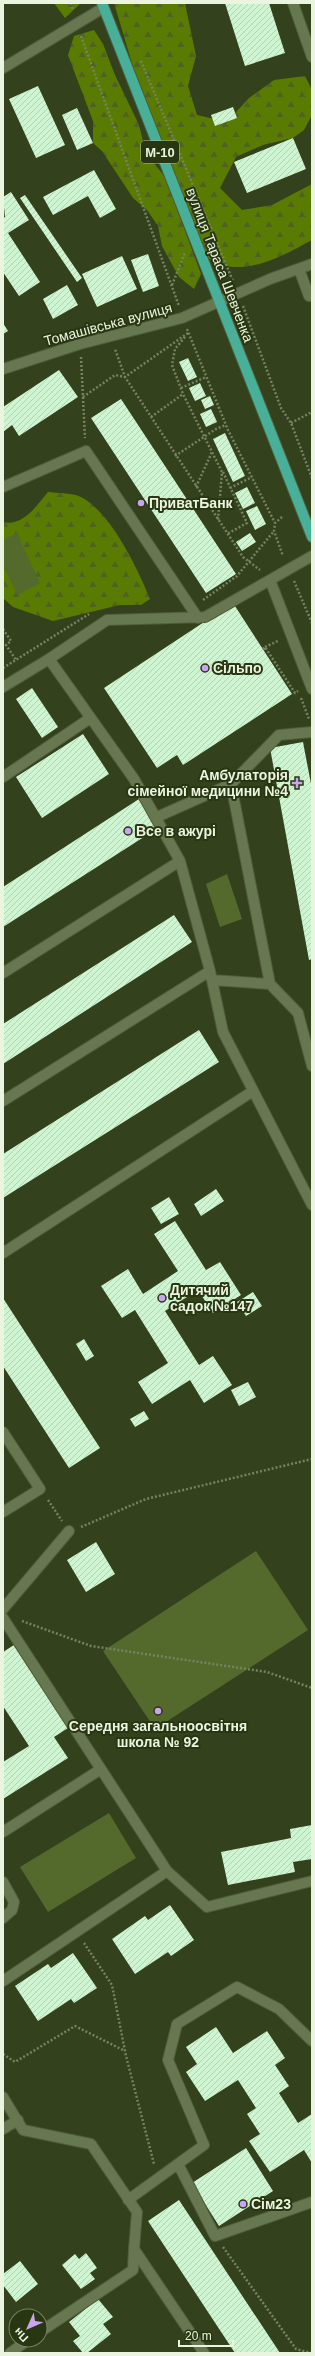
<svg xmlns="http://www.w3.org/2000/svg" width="315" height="2356" font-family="Helvetica,sans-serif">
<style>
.forest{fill:url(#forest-firs)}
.green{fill:#546a2d}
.building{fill:url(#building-hatch)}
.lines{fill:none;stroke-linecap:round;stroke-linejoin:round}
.minor-casing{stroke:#515c3b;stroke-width:12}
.major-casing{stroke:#515c3b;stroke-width:12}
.path{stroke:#768263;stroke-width:2.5;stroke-dasharray:2 2;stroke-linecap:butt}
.minor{stroke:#677750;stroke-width:10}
.major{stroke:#48af98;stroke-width:10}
.poi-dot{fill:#c9a5ee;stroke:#293612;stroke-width:1.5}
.labels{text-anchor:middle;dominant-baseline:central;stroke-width:4;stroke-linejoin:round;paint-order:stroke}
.shield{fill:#293612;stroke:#b1bba2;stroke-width:1}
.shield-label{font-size:13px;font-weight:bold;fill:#ebf4df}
.street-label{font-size:14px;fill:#ebf4df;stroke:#293612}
.poi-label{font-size:14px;font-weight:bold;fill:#ebf4df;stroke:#293612;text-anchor:start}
</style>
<defs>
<pattern id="forest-firs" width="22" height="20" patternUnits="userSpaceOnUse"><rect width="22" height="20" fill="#5a7b01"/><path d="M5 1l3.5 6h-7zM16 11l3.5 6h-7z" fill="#506222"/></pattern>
<pattern id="building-hatch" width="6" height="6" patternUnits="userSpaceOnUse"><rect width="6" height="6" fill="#cff4d1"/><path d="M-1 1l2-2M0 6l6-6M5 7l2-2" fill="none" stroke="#b4d2b5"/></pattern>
</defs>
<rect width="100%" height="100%" fill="#33411c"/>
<path class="forest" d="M54 3H81L65 18Z
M114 3H185L196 56 188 86 197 115 227 122 249 98 274 80 305 76 312 90V115L304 130 293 138 263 145 236 157 220 188 242 210 272 205 312 184V240C288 253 262 268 234 267 225 267 213 260 205 257L140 90Z
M94 30 103 44 115 75 139 125 146 153 165 177 201 274 194 289 179 277 162 246 158 226 147 210 133 198 102 151 93 143V121L68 55 74 36Z
M48 492C57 493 70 493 79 496 110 510 138 569 150 599L141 605H120L53 621 13 607 3 598V522C23 527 37 505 48 492Z"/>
<path class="green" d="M17 533 40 583 18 595 3 566V540Z
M227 874 242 919 220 927 206 884Z
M256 1551 308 1630 155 1729 103 1651Z
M109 1813 136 1858 48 1912 20 1867Z"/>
<path class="building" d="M225 3H269L285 53 245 66Z
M38 86 65 145 36 158 9 99Z
M233 107 237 118 215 126 211 115Z
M77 108 93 143 77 150 62 115Z
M293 138 306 169 247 193 234 162Z
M94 170 116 209 100 218 88 196 53 215 43 197Z
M11 192 29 220 8 233 40 282 19 296 3 272V218L5 217 3 197Z
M25 195 82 278 77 282 20 198Z
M148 254 159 286 143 292 131 260Z
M122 256 137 289 97 307 82 274Z
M67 285 78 305 53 319 43 299Z
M3 323 8 331 3 334Z
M188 358 197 377 188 381 179 362Z
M59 370 78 397 19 436 12 425 3 432V407Z
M200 383 206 396 195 401 189 388Z
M210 396 214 405 205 409 201 400Z
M121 399 236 574 206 593 91 418Z
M211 409 217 422 206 427 200 414Z
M225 433 245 476 233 482 213 439Z
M247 487 255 503 243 509 235 493Z
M257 506 266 524 255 530 246 511Z
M250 533 256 542 242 551 236 542Z
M233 603 292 694 183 765 177 755 157 768 104 688Z
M32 688 58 727 42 738 16 699Z
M83 734 109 774 42 818 16 777Z
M303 742 312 789V959L309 960 270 748Z
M139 799 158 828 3 927V887Z
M174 915 192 942 3 1064V1024Z
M199 1030 219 1062 3 1198V1154Z
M216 1189 224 1201 201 1216 194 1204Z
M169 1197 179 1214 161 1224 151 1208Z
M175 1221 206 1270 220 1262 241 1295 213 1313 198 1290 165 1311 199 1365 213 1356 232 1385 204 1403 190 1380 152 1404 138 1382 168 1363 135 1310 122 1318 101 1286 128 1269 143 1294 178 1271 154 1234Z
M253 1292 262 1306 246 1316 237 1302Z
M3 1298 100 1448 69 1468 3 1366Z
M84 1339 94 1356 86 1361 76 1344Z
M248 1382 256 1397 239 1406 231 1390Z
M144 1411 149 1419 135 1427 130 1419Z
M96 1542 115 1574 86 1592 67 1560Z
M14 1645 68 1728 54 1737 68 1758 3 1799V1762L29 1746 3 1706V1652Z
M312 1825V1859L293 1862 295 1872 228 1885 221 1852 291 1838 290 1829Z
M170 1905 194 1940 171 1956 168 1952 135 1974 112 1939 145 1916 148 1920Z
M73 1953 97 1988 74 2003 71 1999 38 2021 15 1986 48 1964 51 1968Z
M216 2027 233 2053 267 2031 285 2058 275 2065 289 2086 279 2093 298 2123 312 2114V2163L304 2150 270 2172 249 2141 260 2134 247 2114 256 2108 238 2080 205 2101 186 2072 197 2064 186 2047Z
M246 2148 273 2191 219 2226 192 2183Z
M179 2200 280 2353H235L148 2221Z
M86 2253 97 2268 90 2273 95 2279 81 2289 62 2265 75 2254 79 2259Z
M20 2261 38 2284 16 2302 3 2285V2274Z
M98 2299 113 2317 103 2324 111 2334 87 2353H83L73 2341 80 2336 69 2322Z"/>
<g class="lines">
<g class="minor-casing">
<path id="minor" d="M293 3 312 57
M3 68 103 8
M299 269 309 296
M3 369 80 344 182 318 270 279 312 264
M3 487 86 451 198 618
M270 580 312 689
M49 659 107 620 205 617 312 556
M3 687 49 659 134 779 180 861 210 971 223 1032 312 1205
M3 777 89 719
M231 784 270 984 298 1013 312 1066
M157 817 231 784 279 735 312 732
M3 973 180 861
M212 980 270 984
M3 1101 210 971
M3 1253 253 1091
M3 1432 40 1489 3 1512
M3 1609 69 1531
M3 1618 167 1871
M3 1832 101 1769
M3 1882 14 1902 12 1910 3 1918
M3 1981 167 1871 207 1907 312 1881
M3 2097 23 2130 91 2144 137 2212 134 2249 204 2353
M3 2129 18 2120
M178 2164 215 2236 312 2202
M128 2200 204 2145 168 2060 177 2024 237 1987 279 2009 312 2041
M40 2332 133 2270 134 2249
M10 2353 28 2340"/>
</g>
<g class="major-casing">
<path id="major" d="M102 3 312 537"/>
</g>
<path class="path" d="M71 3 73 10
M81 36 179 306
M141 61 233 281
M172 285 185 253
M243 306 281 408 291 423 312 478
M187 329 228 430 275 523
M188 333 125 377 243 557 260 570
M185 337 175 349 172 365 183 394 222 472 218 520
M81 357 85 438
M181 388 206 377
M83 397 115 375 125 377 115 349
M151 417 183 394
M291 423 312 412
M175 456 216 429 226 425
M223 472 247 523 227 534
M196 487 212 452
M230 488 252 477
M282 517 275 523 274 531 283 556
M294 581 312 623
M203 600 237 576 274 531
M3 629 11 641 6 645 16 660
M265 647 278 641
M263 649 265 647 295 693 298 691
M3 668 89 614
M301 698 309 719
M48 1500 62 1521
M81 1527 146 1499 312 1459
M22 1621 91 1646 267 1672 312 1688
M84 1943 112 1985 126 2056 154 2164
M3 2054 15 2062 75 2026 125 2051
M223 2247 296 2349 311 2353"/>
<use href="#minor" class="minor"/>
<use href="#major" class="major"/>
</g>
<g class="poi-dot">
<circle cx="141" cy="503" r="4"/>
<circle cx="205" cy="668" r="4"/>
<path d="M295 777h4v4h4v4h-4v4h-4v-4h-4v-4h4z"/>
<circle cx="128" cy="831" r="4"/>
<circle cx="162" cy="1298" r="4"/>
<circle cx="158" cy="1711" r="4"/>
<circle cx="243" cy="2204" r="4"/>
</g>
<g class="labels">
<rect class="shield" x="141" y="141" width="38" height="22" rx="3"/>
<g class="shield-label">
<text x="160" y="152">М-10</text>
</g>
<g class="street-label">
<text transform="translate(220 265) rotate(69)">вулиця Тараса Шевченка</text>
<text transform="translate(108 324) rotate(-15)">Томашівська вулиця</text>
</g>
<g class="poi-label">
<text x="149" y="503">ПриватБанк</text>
<text x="213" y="668">Сільпо</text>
<text x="288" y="775" text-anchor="end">Амбулаторія<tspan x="288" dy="16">сімейної медицини №4</tspan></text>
<text x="136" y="831">Все в ажурі</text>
<text x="170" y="1290">Дитячий<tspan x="170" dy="16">садок №147</tspan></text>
<text x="158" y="1726" text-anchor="middle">Середня загальноосвітня<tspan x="158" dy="16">школа № 92</tspan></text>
<text x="251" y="2204">Сім23</text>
</g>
</g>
<rect width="315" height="2356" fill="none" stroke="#ebf4df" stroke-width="8"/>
<g transform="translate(28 2328) rotate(225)"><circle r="19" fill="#293612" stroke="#778264"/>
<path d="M0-3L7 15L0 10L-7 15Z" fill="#c9a5ee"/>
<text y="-6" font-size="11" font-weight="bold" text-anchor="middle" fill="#ebf4df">Пн</text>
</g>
<path d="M179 2340v6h54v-6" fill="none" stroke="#ebf4df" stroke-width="2"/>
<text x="185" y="2340" font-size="12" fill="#ebf4df" stroke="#293612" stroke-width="3" paint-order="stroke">20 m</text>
</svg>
